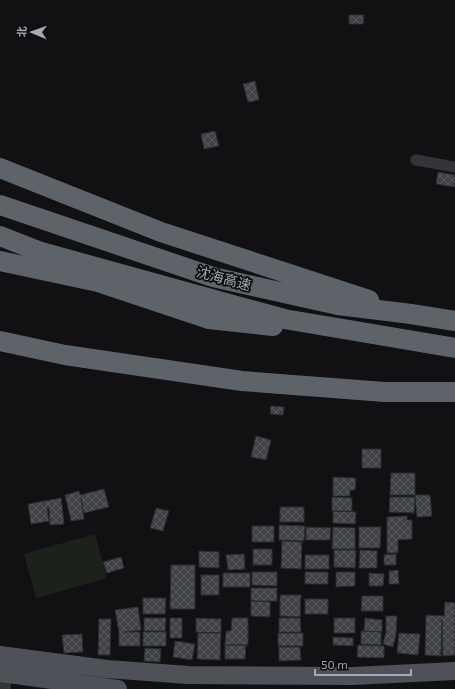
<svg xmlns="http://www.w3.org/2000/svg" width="455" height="689" font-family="'Exo 2','Noto Sans SC',sans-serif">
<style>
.park{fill:#1c221b}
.building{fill:url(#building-cross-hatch);stroke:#2b2c2f}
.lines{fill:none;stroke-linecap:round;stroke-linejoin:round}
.street{stroke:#323438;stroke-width:11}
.primary{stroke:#4e5157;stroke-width:18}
.highway{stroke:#5e6369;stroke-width:20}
.labels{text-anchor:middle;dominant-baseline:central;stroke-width:3.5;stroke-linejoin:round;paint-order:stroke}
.street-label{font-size:14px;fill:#a2abb3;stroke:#0c0c0e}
</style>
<defs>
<pattern id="building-cross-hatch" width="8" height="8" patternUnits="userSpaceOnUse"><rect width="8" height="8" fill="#404246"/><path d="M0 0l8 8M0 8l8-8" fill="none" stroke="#585b5e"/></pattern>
</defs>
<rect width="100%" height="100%" fill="#111113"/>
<path class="park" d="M95 534 107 578 36 598 24 554Z"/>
<path class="building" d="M349 15H364L363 24H349Z
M255 81 259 100 248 102 243 84Z
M215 131 219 146 204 149 201 134Z
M438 172 455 175V187L436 184Z
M271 406 284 407 283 415 270 414Z
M256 436 271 440 266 460 251 457Z
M362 449H381V468H362Z
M391 473H415V495H390Z
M333 477 356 478 355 490H350V496H333Z
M104 489 109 507 84 513 81 498 84 519 71 521 65 495 79 491 80 495Z
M415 495H430L432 516 417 517Z
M332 497 352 498V511H332Z
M390 497H415L414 513 389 512Z
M61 498 62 505 64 524 50 525 49 508H47L49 521 31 524 28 504Z
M280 507H304V522H280Z
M156 508 169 511 163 531 150 528Z
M333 511 356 512 355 524 333 523Z
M407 516V520H412V539L398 540V553H387V517Z
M279 525 305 526 304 541 279 540Z
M252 526H274V542H252Z
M306 527 331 528 330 540H306Z
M333 527 355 528V549H332Z
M359 527H381L380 548H359Z
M282 541 302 542 301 569 281 568Z
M253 549H272V565H253Z
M334 550H356L355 568 334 567Z
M360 550 377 551V568H359Z
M199 551 219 552V568L199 567Z
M244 554 245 569 228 570 226 555Z
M396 554V565H384V555Z
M305 555H329V569H305Z
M121 557 124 568 107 573 103 562Z
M171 565H195V609H170Z
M398 570 399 584H389V571Z
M252 572H277V586L252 585Z
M305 572H328V584H305Z
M336 572H355V586L336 587Z
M223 573H250V587H223Z
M369 573 384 574 383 586H369Z
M201 575H219V595H201Z
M251 588H277V601H251Z
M280 595H301L300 617 280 616Z
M362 596H383V611H361Z
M143 598H166L165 614H143Z
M305 599H328V614H305Z
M251 601 270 602V617L251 616Z
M445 602 455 603V655L443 656 442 619 441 656 425 655 426 615 444 616Z
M138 607 141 630 125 632H140V646H119V632L115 610Z
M386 616H397L396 634 393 647 383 644 386 632Z
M144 618H166L165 631H144Z
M170 618H182V638H170Z
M196 618 221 619V633L196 632Z
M232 618H248V645H225L226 631H231Z
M279 618H300L301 632H279Z
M334 618H355V633H334Z
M365 618 382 620V632L364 631Z
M99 619H111L110 655H98Z
M361 631 381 632V645L361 644Z
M143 632H166V646H143Z
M198 633H221L220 660 197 659Z
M278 633H303V646H278Z
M399 633 420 634 418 655 397 653Z
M82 634 83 652 64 653 62 635Z
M333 637 353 638V646L333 645Z
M175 641 195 644 192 660 173 657Z
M225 645H246L245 659H225Z
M358 645 384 646V658L357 657Z
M279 647H300L301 660 279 661Z
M145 648 161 649 160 662 144 661Z"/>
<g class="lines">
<path class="street" d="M416 160 455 167
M5 689 6 674"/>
<path class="primary" d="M0 655 107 669 188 675 353 676 455 671
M0 673 118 689"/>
<path class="highway" d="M0 168 161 232 369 300
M0 205 213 277 338 305 411 314 455 321
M0 236 41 252 284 319 455 348
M0 261 98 282 209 319 273 326
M0 341 65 355 242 381 385 392H455"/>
</g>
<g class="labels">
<g class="street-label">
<text transform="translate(224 278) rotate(15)">沈海高速</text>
</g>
</g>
<g transform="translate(32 32) rotate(272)" stroke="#0c0c0e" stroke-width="3" paint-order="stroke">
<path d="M0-3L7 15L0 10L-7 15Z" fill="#a2abb3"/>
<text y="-6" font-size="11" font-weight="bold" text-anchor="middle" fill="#a2abb3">北</text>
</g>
<path d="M315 669v6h96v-6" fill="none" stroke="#a2abb3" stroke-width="2"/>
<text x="321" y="669" font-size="12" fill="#a2abb3" stroke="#0c0c0e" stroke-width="3" paint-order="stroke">50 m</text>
</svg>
